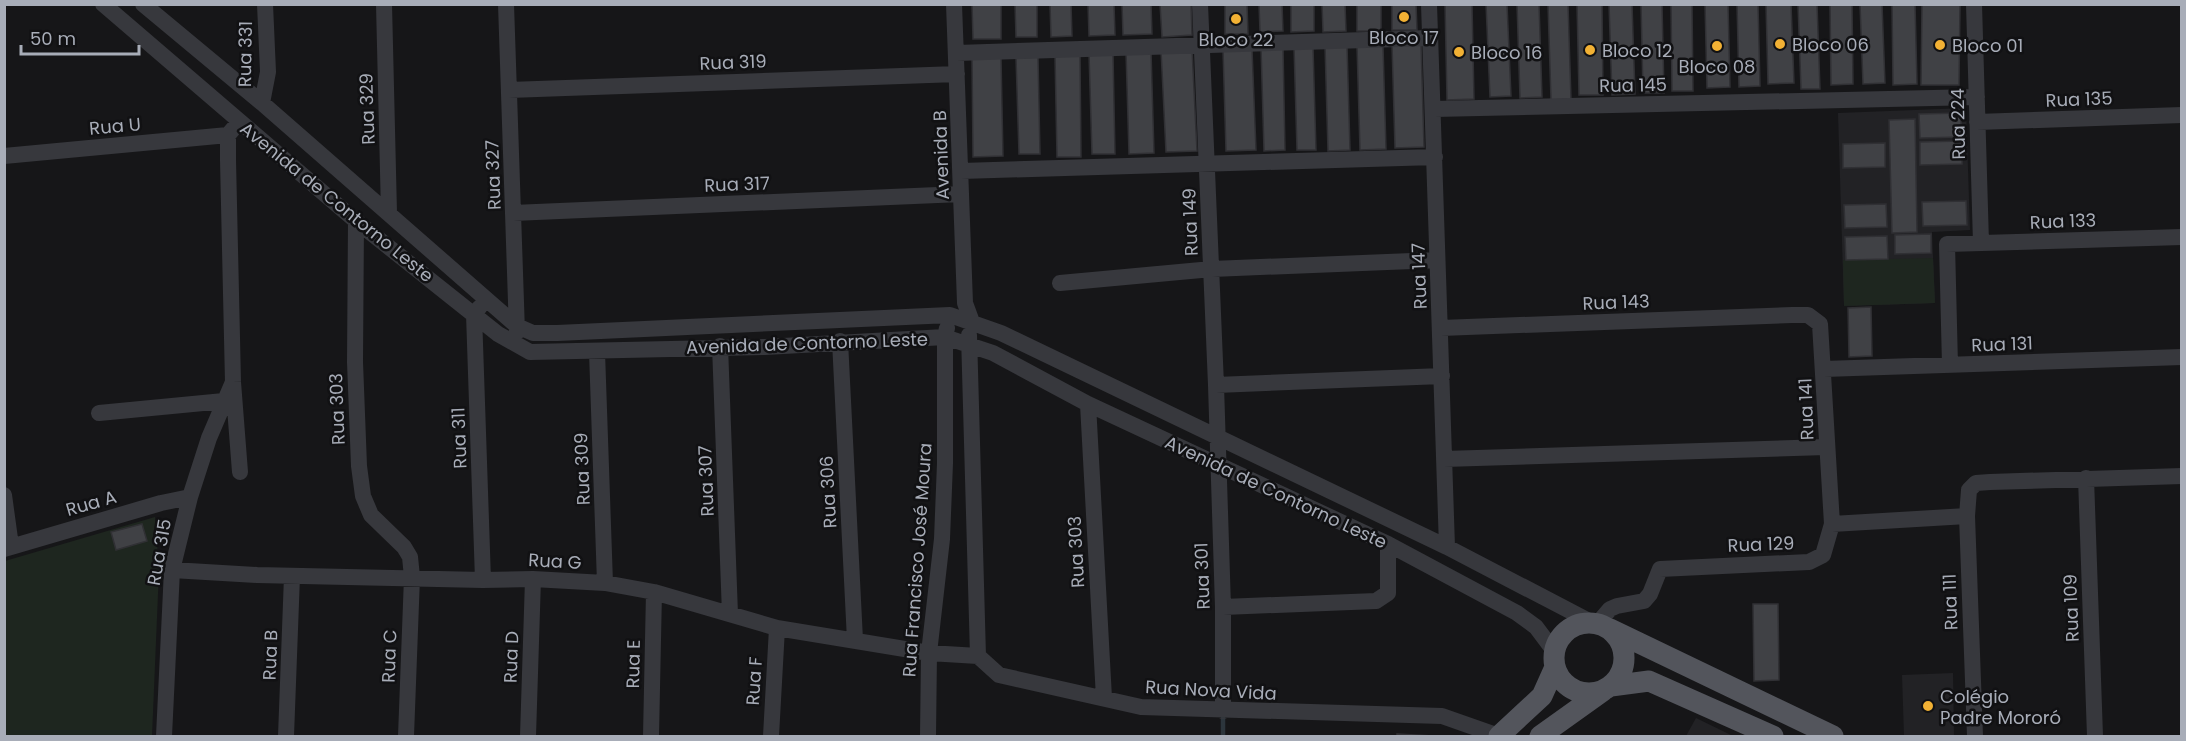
<svg xmlns="http://www.w3.org/2000/svg" width="2186" height="741" font-family="Poppins,sans-serif">
<style>
.built{fill:#222225}
.green{fill:#1e261f}
.lines{fill:none;stroke-linecap:round;stroke-linejoin:round}
.stream{stroke:#2c353c;stroke-width:4.5}
.building{fill:#404145;stroke:#303034;stroke-width:1.5}
.minor{stroke:#37383d;stroke-width:16}
.major{stroke:#53555c;stroke-width:21}
.poi-dot{fill:#f2b134;stroke:#111113;stroke-width:2}
.labels{text-anchor:middle;dominant-baseline:central;stroke-width:5;stroke-linejoin:round;paint-order:stroke}
.poi-label{font-size:18px;fill:#a8adb8;stroke:#111113;text-anchor:start}
.street-label{font-size:18px;fill:#a8adb8;stroke:#111113}
</style>
<rect width="100%" height="100%" fill="#161618"/>
<path class="built" d="M1966 108 1970 230 1932 232 1935 303 1844 306 1838 113Z
M1953 673 1954 736H1904L1902 675Z
M1696 718 1733 736H1686Z"/>
<path class="green" d="M1933 258 1935 303 1844 306 1843 260Z
M155 517 159 570 152 736H5V561Z"/>
<g class="lines">
<path class="stream" d="M1223 714V736"/>
</g>
<path class="building" d="M972 4H1001V39H973Z
M1015 4H1037V37H1016Z
M1050 4H1071L1072 36 1051 37Z
M1088 4H1114L1115 35 1089 36Z
M1122 4H1151L1152 34 1123 35Z
M1160 4H1191L1192 35 1162 37Z
M1225 4H1247L1248 34H1225Z
M1259 4H1282L1283 31 1260 32Z
M1291 4H1314V31L1291 32Z
M1322 4H1345L1346 31 1323 32Z
M1357 4H1381V31H1357Z
M1392 4H1416L1417 30H1392Z
M1445 4H1472L1474 99 1447 100Z
M1486 4H1507L1511 96 1490 97Z
M1517 4H1539L1542 97 1520 98Z
M1548 4H1568L1571 99 1551 100Z
M1577 4H1602L1603 95H1579Z
M1609 4H1632L1635 94 1612 95Z
M1641 4H1662L1664 93H1643Z
M1671 4H1692L1693 91H1672Z
M1705 4H1728L1730 87 1707 88Z
M1737 4H1758L1760 86 1739 87Z
M1766 4H1791L1794 83 1768 84Z
M1798 4H1817L1820 89H1801Z
M1830 4H1852L1853 84 1831 85Z
M1860 4H1882L1885 83 1863 84Z
M1892 4H1915L1917 84 1893 85Z
M1922 4H1960L1959 85H1921Z
M1421 44 1424 147 1395 148 1392 45Z
M1347 45 1350 150 1328 151 1325 46Z
M1357 46H1383L1386 149 1360 150Z
M1261 47H1283L1285 150 1264 151Z
M1294 47H1313L1316 150H1297Z
M1192 49 1197 151 1166 152 1161 50Z
M1252 49 1256 150 1226 151 1223 50Z
M1151 51 1154 153 1129 154 1126 52Z
M1089 54H1113L1115 154H1092Z
M1055 56H1080L1081 157H1057Z
M1038 57 1040 154H1019L1016 58Z
M972 58H1001L1003 156 973 157Z
M1961 113V137L1920 138 1919 114Z
M1915 119 1917 232 1892 233 1889 120Z
M1962 141V164L1920 165V142Z
M1885 143V167L1843 168V144Z
M1966 201 1967 225 1923 226 1922 202Z
M1886 204 1887 227 1845 228 1844 205Z
M1931 234V253L1895 254V235Z
M1887 236 1888 259 1846 260 1845 237Z
M1871 307 1872 356 1849 357 1848 308Z
M142 524 147 541 116 550 111 532Z
M1753 604H1778L1779 680 1754 681Z
M1397 734 1434 736H1397Z"/>
<g class="lines">
<path class="minor" d="M103 4 356 221 498 334 530 352 765 347 945 337 993 353 1088 404 1388 544 1517 613 1536 627 1554 651
M143 4 262 103 517 326 533 333H557L950 315 1001 333 1447 547 1591 622
M384 4 389 213
M506 4 517 332
M954 4 965 303 972 322
M1200 4 1216 385 1223 607V711
M1429 4 1447 547
M1974 4 1981 243
M957 53 1430 38
M509 90 957 74
M262 103 268 72 265 4
M1434 109 1977 97
M239 122 228 135V160L233 382 240 472
M1977 122 2182 115
M4 156 228 135
M961 171 1435 157
M513 213 961 194
M356 221 355 362 359 466 363 496 371 515 404 547 410 557 412 577 406 736
M1060 283 1212 269 1437 260
M479 308 474 314 483 580
M1441 328 1792 315H1808L1820 324 1832 524 1823 555 1809 562 1660 569 1650 594 1644 601 1617 606 1610 609 1598 623
M969 335 978 656
M840 341 855 640
M720 346 730 614
M597 352 605 583
M1950 365 1947 244 2182 237
M1824 369 2182 357
M1216 385 1442 376
M1088 404 1104 698
M99 413 224 401
M1444 459 1826 447
M2086 478 2095 736
M4 495 11 546
M1832 524 1967 516
M4 549 161 503 190 497
M172 570 257 575 483 580 533 579 605 583 654 592 777 628 929 653 978 656 999 675 1141 707 1442 716 1499 736
M1223 607 1376 601 1388 593V544
M164 736 172 570 190 497 209 438 233 382
M286 736 292 576
M528 736 533 579
M651 736 654 592
M771 736 777 628
M928 736 929 653 942 539 945 463V337L947 328
M1975 736 1967 516 1969 490 1976 483 1990 482 2182 476"/>
<path class="major" d="M1554 658a35 35 0 1 1 70 0a35 35 0 1 1-70 0Z
M1610 629 1833 736
M1611 686 1649 681 1773 736
M1499 736 1542 696 1555 667
M1540 736 1603 691"/>
</g>
<g class="poi-dot">
<circle cx="1404" cy="17" r="6"/>
<circle cx="1236" cy="19" r="6"/>
<circle cx="1780" cy="44" r="6"/>
<circle cx="1940" cy="45" r="6"/>
<circle cx="1717" cy="46" r="6"/>
<circle cx="1590" cy="50" r="6"/>
<circle cx="1459" cy="52" r="6"/>
<circle cx="1928" cy="706" r="6"/>
</g>
<g class="labels">
<g class="poi-label">
<text x="1404" y="37" text-anchor="middle">Bloco 17</text>
<text x="1236" y="39" text-anchor="middle">Bloco 22</text>
<text x="1792" y="44">Bloco 06</text>
<text x="1952" y="45">Bloco 01</text>
<text x="1602" y="50">Bloco 12</text>
<text x="1471" y="52">Bloco 16</text>
<text x="1717" y="66" text-anchor="middle">Bloco 08</text>
<text x="1940" y="696">Colégio<tspan x="1940" dy="21">Padre Mororó</tspan></text>
</g>
<g class="street-label">
<text transform="translate(245 54) rotate(-89)">Rua 331</text>
<text transform="translate(733 62) rotate(-2)">Rua 319</text>
<text transform="translate(1633 85) rotate(-1)">Rua 145</text>
<text transform="translate(2079 99) rotate(-2)">Rua 135</text>
<text transform="translate(367 109) rotate(-92)">Rua 329</text>
<text transform="translate(1958 124) rotate(-91)">Rua 224</text>
<text transform="translate(115 126) rotate(-5)">Rua U</text>
<text transform="translate(941 155) rotate(-92)">Avenida B</text>
<text transform="translate(493 175) rotate(-92)">Rua 327</text>
<text transform="translate(737 184) rotate(-2)">Rua 317</text>
<text transform="translate(337 202) rotate(39)">Avenida de Contorno Leste</text>
<text transform="translate(2063 221) rotate(-2)">Rua 133</text>
<text transform="translate(1190 222) rotate(-92)">Rua 149</text>
<text transform="translate(1419 276) rotate(-92)">Rua 147</text>
<text transform="translate(1616 302) rotate(-2)">Rua 143</text>
<text transform="translate(807 343) rotate(-2)">Avenida de Contorno Leste</text>
<text transform="translate(2002 344) rotate(-2)">Rua 131</text>
<text transform="translate(337 409) rotate(-92)">Rua 303</text>
<text transform="translate(1806 409) rotate(-92)">Rua 141</text>
<text transform="translate(459 438) rotate(-92)">Rua 311</text>
<text transform="translate(582 469) rotate(-92)">Rua 309</text>
<text transform="translate(706 481) rotate(-92)">Rua 307</text>
<text transform="translate(828 492) rotate(-93)">Rua 306</text>
<text transform="translate(1276 492) rotate(25)">Avenida de Contorno Leste</text>
<text transform="translate(91 503) rotate(-16)">Rua A</text>
<text transform="translate(1761 544) rotate(-2)">Rua 129</text>
<text transform="translate(159 552) rotate(-80)">Rua 315</text>
<text transform="translate(1076 552) rotate(-93)">Rua 303</text>
<text transform="translate(917 560) rotate(-86)">Rua Francisco José Moura</text>
<text transform="translate(555 561) rotate(3)">Rua G</text>
<text transform="translate(1202 576) rotate(-92)">Rua 301</text>
<text transform="translate(1950 602) rotate(-92)">Rua 111</text>
<text transform="translate(2071 608) rotate(-92)">Rua 109</text>
<text transform="translate(270 655) rotate(-88)">Rua B</text>
<text transform="translate(389 656) rotate(-88)">Rua C</text>
<text transform="translate(511 657) rotate(-88)">Rua D</text>
<text transform="translate(633 664) rotate(-89)">Rua E</text>
<text transform="translate(754 681) rotate(-86)">Rua F</text>
<text transform="translate(1211 690) rotate(3)">Rua Nova Vida</text>
</g>
</g>
<rect width="2186" height="741" fill="none" stroke="#a8adb8" stroke-width="12"/>
<path d="M21 45v9h118v-9" fill="none" stroke="#a8adb8" stroke-width="3"/>
<text x="30" y="45" font-size="18" fill="#a8adb8" stroke="#111113" stroke-width="4.5" paint-order="stroke">50 m</text>
</svg>
